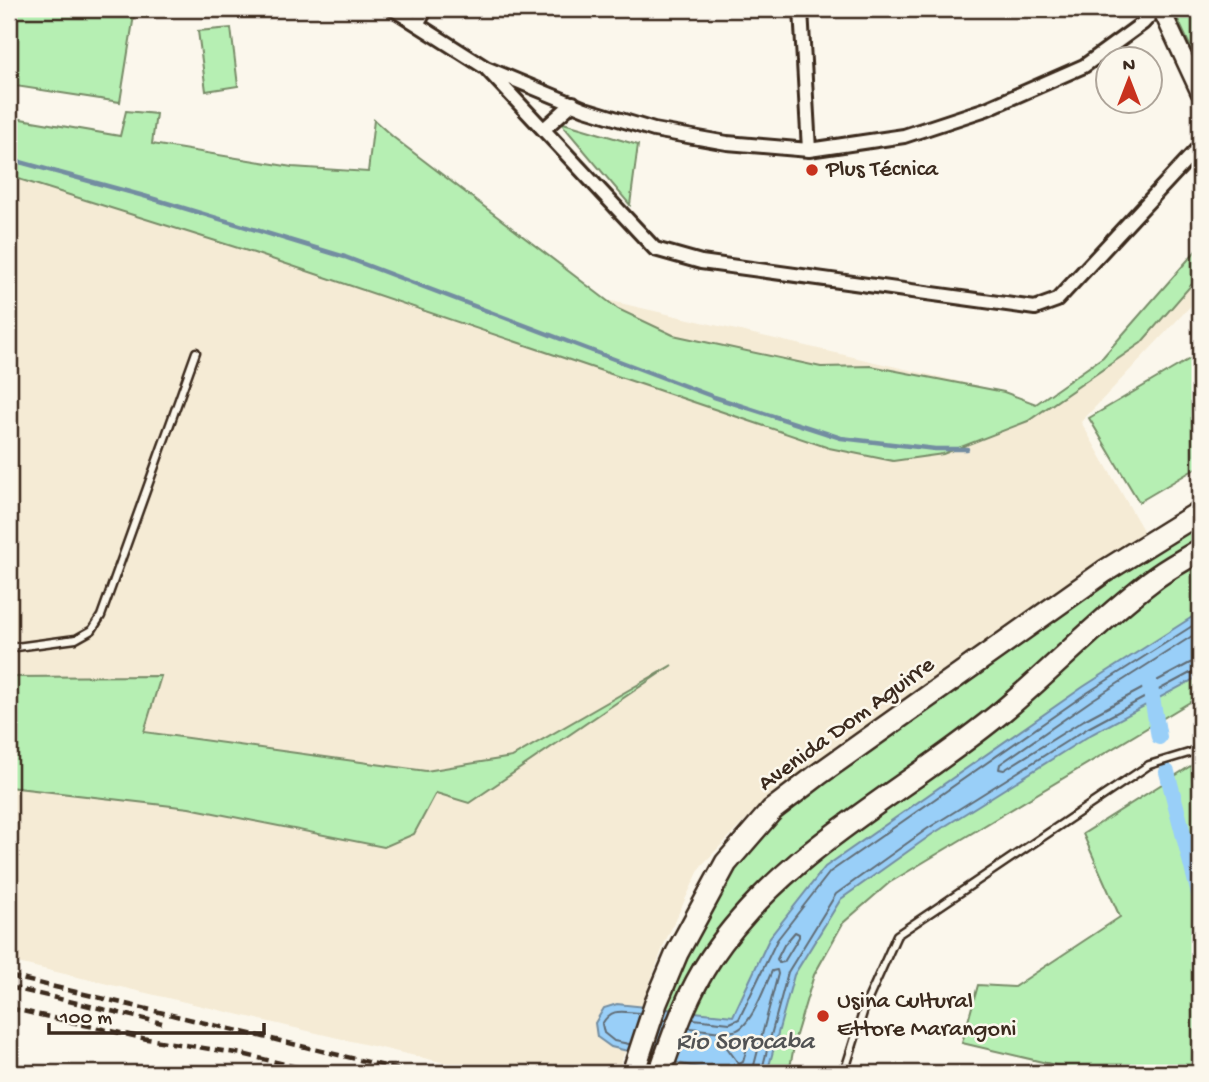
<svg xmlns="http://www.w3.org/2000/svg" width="1209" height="1082" font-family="'Gochi Hand',sans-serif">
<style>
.built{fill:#f5ebd5}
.green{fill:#b6efb3;stroke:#788c68;stroke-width:2}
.water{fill:#99cff8;stroke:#738da1;stroke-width:2}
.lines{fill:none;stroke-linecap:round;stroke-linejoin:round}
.shore{stroke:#616c75;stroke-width:2}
.stream{stroke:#738da1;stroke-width:4.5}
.canal{stroke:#99cff8;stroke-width:16}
.service-casing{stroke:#3b2a1e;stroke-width:11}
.minor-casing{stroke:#3b2a1e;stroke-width:18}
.tertiary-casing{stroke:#3b2a1e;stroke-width:21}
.trunk-casing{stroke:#3b2a1e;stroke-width:26}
.service{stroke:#fbf7ec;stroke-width:6}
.minor{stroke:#fbf7ec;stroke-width:12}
.tertiary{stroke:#fbf7ec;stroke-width:16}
.trunk{stroke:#fbf7ec;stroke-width:21}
.rail{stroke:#3b2a1e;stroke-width:4.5;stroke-dasharray:10 5;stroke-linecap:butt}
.poi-dot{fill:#c8321e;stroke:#fbf7ec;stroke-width:2.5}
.labels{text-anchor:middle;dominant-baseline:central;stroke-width:5;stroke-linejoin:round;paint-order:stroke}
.poi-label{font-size:24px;fill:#3b2a1e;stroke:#fbf7ec;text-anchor:start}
.street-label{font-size:24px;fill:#3b2a1e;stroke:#fbf7ec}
.water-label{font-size:26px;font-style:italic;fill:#525354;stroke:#fbf7ec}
</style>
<rect width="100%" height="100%" fill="#fbf7ec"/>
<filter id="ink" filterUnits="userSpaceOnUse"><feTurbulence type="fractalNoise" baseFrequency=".0143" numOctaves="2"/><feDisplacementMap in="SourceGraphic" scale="14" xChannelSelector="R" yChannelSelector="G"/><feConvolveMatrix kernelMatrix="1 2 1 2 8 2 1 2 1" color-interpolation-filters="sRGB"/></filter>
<g filter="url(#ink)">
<path class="built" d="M9 151 370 245 1004 392 1036 404 1103 357 1200 246V296L1081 422 1144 532 758 807 701 866 665 942 617 1073H488L9 961Z"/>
<path class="green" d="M9 9H135L120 102 9 85Z
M1173 9H1200V66L1198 63Z
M231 28 238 86 206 91 198 31Z
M126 111 156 114 152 144 292 167 368 172 374 120 393 137 618 309 673 335 821 367 871 366 1004 392 1036 404 1103 357 1200 246V275L1141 343 1028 421 943 454 893 461 829 448 254 253 9 176V117L120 136Z
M560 122 638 145 630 205Z
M1200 353V466L1139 502 1089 418Z
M1200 522V539L1177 553 999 703 817 835 675 1010 662 1009C682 956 716 887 754 845 777 820 804 798 829 775L1111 578Z
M1200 559V696L889 883 843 923 814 975 796 1035 789 1073H710L727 1016 689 1012 706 981 771 897 1172 576Z
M672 665 469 803 436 793 414 834 384 847 189 808 9 787V677L161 676 144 732 426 771 512 757Z
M1200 760V1073H1068V1068L962 1043 978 985 1014 987 1120 917 1083 834Z"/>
<path class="water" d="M1200 612V676L1092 734 931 835 841 899 794 975 767 1073H720L611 1047 597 1037 595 1023 604 1008 617 1004 733 1016 770 937 825 867 1083 687Z"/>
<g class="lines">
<path class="shore" d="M1200 631 1092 700 1000 764 999 769 1004 770 1084 720 1190 663 1200 661
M795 932 799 934V937L784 962 779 963 777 959 784 945Z
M693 1019 730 1023 739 1019 777 940 830 872 1087 693 1200 621
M689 1028C703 1029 721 1034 734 1031 751 1028 765 986 772 971L777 970 778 974 752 1073
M745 1039 748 1044 743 1062 739 1064 725 1045 728 1042Z
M629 1044 614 1041 604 1033 602 1024C612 1007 622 1012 640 1013
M761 1073 788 972 836 894 927 829 1088 728 1194 671 1200 670"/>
<path class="stream" d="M9 159 144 196 345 257 714 397 841 438 935 449H967"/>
<path class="canal" d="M1149 681 1159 737
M1167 772 1200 898"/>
<g class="service-casing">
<path id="service" d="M9 648 76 639 92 630 101 616 196 352
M844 1073 865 1006 897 935 1149 765 1192 752 1200 746"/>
</g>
<g class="minor-casing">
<path id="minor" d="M393 9 486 68 585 109 654 130 727 143 809 150 904 136 986 109 1084 66 1143 23 1156 9
M801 9 809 150
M417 24 426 9
M486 68 655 249 701 262 1035 308 1057 300 1200 146
M544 129 573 103"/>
</g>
<g class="tertiary-casing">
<path id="tertiary" d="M1161 9 1200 93"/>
</g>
<g class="trunk-casing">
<path id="trunk" d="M633 1073 656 1003 677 953 726 863 772 810 819 774 1105 571 1200 512
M660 1073C674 1033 687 994 711 958 784 849 906 792 1004 710 1054 668 1099 620 1151 581 1166 569 1184 560 1200 550"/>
</g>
<use href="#service" class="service"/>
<use href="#minor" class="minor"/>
<use href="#tertiary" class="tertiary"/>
<use href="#trunk" class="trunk"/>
<path class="rail" d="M9 976 414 1073
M9 987 162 1023
M9 1008 147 1039 242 1054 322 1073"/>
</g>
</g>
<g class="poi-dot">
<circle cx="812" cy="170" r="7"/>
<circle cx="823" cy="1016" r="7"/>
</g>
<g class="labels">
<g class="poi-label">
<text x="826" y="170">Plus Técnica</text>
<text x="837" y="1002">Usina Cultural<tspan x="837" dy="28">Ettore Marangoni</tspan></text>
</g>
<g class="street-label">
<text transform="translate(847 725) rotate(-36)">Avenida Dom Aguirre</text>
</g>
<g class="water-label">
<text x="745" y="1043">Rio Sorocaba</text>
</g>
</g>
<rect width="1209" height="1082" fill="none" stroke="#fbf7ec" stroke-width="35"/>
<rect x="18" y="18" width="1174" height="1047" fill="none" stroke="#3b2a1e" stroke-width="2.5" filter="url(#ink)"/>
<g transform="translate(1129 80)"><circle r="33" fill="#fbf7ec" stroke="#aea59a" stroke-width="2"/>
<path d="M0-5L12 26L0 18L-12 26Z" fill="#c8321e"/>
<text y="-10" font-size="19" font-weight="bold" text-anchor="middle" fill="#3b2a1e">N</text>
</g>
<path d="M49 1023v10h215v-10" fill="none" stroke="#3b2a1e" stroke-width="3.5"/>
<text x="60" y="1023" font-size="21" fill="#3b2a1e" stroke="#fbf7ec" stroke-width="5" paint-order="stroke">100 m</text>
</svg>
